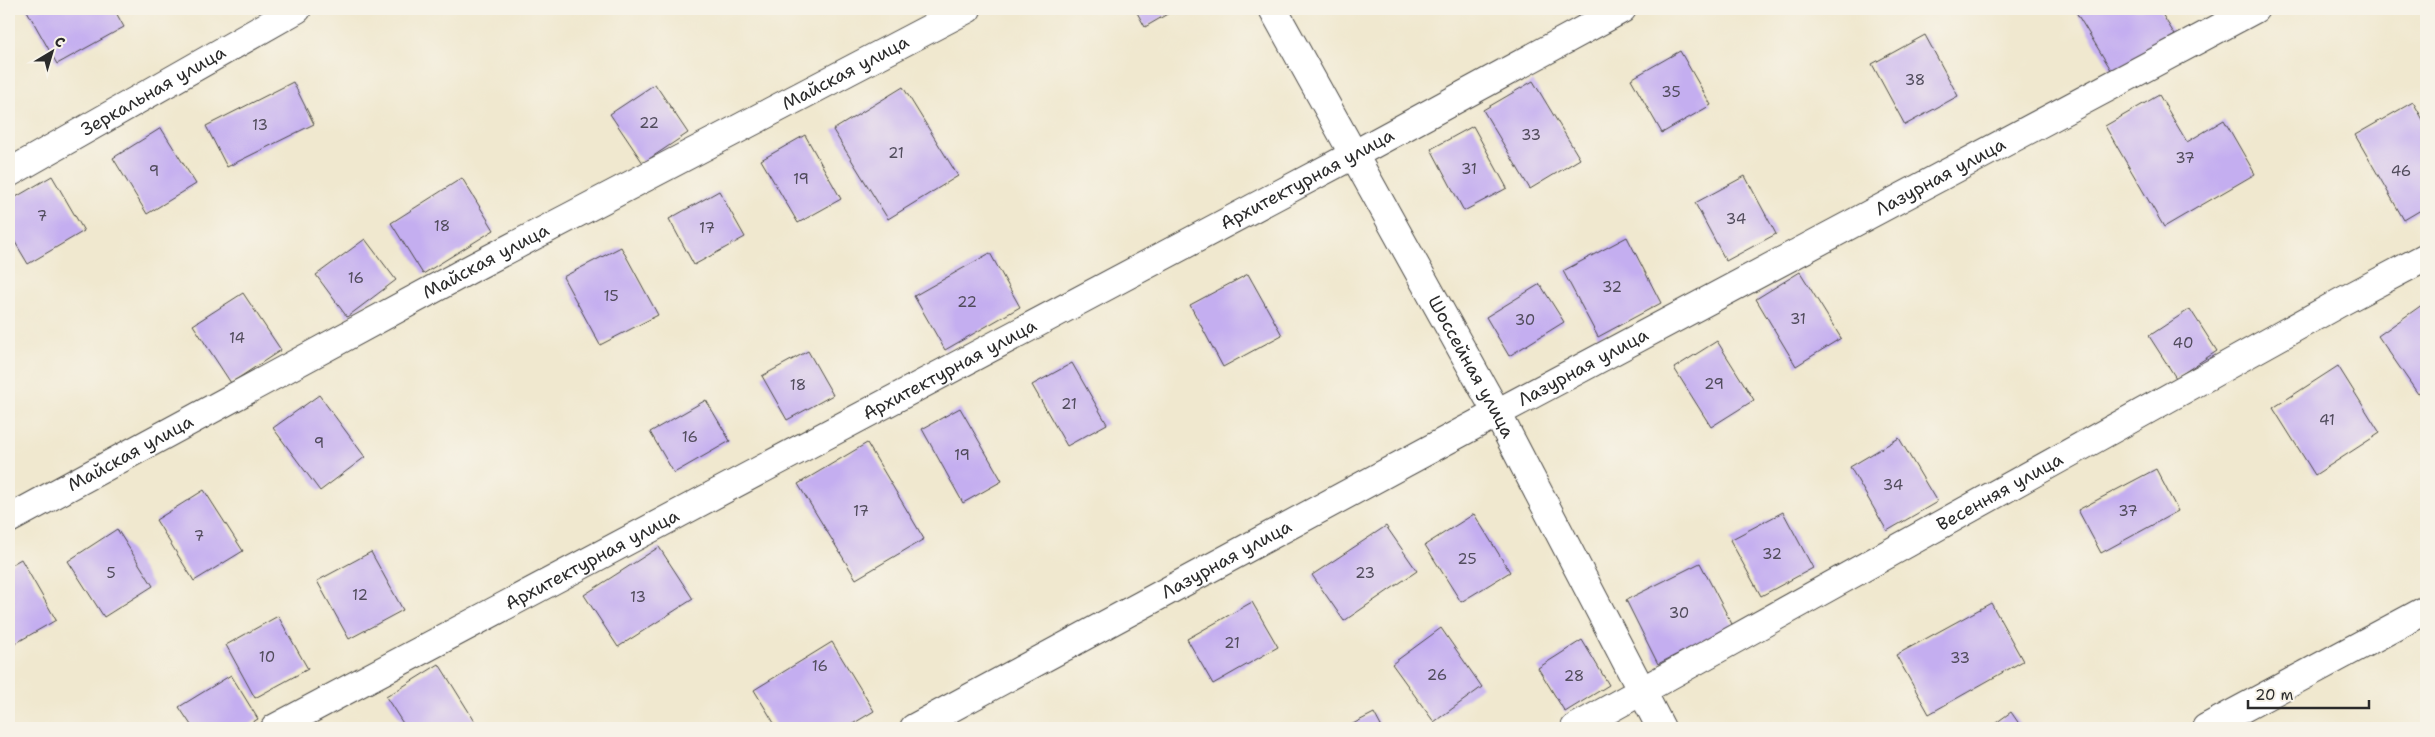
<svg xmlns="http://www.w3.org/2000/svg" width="2435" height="737" font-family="'Shantell Sans',sans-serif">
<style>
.building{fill:#c4aef0}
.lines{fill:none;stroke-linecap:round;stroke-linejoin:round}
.minor-casing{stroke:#494744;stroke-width:30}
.minor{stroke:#fff;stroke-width:28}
.labels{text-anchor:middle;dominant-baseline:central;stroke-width:4;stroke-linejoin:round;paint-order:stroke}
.number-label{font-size:15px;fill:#514c5c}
.street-label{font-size:18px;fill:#2b2b2b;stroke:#f7f3e8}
</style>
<rect width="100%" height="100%" fill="#f7f3e8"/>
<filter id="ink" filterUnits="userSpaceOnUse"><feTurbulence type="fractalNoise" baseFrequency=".02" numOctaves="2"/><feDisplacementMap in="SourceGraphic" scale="10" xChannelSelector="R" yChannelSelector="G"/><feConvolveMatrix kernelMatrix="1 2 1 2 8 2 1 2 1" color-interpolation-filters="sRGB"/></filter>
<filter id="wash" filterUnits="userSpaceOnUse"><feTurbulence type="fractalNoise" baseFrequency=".0096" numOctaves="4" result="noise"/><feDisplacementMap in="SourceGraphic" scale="20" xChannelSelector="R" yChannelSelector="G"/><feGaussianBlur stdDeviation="1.12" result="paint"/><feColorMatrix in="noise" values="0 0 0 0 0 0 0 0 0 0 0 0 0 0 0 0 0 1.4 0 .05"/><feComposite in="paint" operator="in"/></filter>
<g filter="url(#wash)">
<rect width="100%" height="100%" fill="#f0e8cf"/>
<g id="blocks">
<path class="building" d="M26 9H114L124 27 57 64Z
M1135 9H1176L1145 27Z
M2074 9H2159L2175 35 2113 73Z
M1925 35 1958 96 1905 125 1872 64Z
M1680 51 1711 105 1662 133 1631 79Z
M1533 81 1580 159 1530 189 1483 110Z
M293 82 314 124 227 167 206 126Z
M655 84 688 133 643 163 610 114Z
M903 87 958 176 888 219 833 130Z
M2159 95 2187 142 2224 120 2255 174 2164 227 2105 126Z
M2413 102 2426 125V207L2404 220 2355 135Z
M1473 126 1507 188 1464 211 1431 149Z
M161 128 196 184 147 214 113 158Z
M805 135 841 199 798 223 761 160Z
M52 176 84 231 28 264 9 232V201Z
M1745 176 1776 234 1726 261 1695 203Z
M462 178 494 230 423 274 391 223Z
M719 191 745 237 694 265 669 219Z
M1627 237 1661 303 1598 337 1563 271Z
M365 239 396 280 347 317 316 275Z
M621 247 658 315 600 345 563 277Z
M990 253 1020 307 945 350 914 296Z
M1800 272 1841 338 1796 366 1756 299Z
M1248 274 1282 335 1223 367 1190 305Z
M1540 284 1564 322 1509 356 1486 317Z
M243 293 281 350 231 383 193 325Z
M2426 302V388L2418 394 2378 336Z
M2190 309 2217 351 2176 378 2149 336Z
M1717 341 1754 400 1711 427 1674 368Z
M808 351 833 395 787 420 762 376Z
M1072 363 1107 424 1067 446 1032 385Z
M2338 366 2380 433 2315 475 2273 408Z
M319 395 365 457 320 491 273 428Z
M706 400 730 441 674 473 650 432Z
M960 408 1002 481 963 503 922 429Z
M1899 438 1937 502 1887 531 1850 467Z
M867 443 924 539 856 579 798 484Z
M2156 469 2178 511 2101 553 2078 510Z
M204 490 243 551 194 581 156 520Z
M1783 512 1813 568 1761 596 1730 540Z
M1474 514 1510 572 1461 602 1425 545Z
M1386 526 1417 571 1344 621 1312 575Z
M117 529 153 586 104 617 68 561Z
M659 547 693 599 618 647 584 595Z
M371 552 403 610 349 639 317 581Z
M21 559 56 620 9 647V566Z
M1700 563 1733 626 1658 664 1626 600Z
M1252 602 1278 647 1213 684 1187 639Z
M1991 603 2023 661 1929 714 1896 655Z
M278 616 308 669 255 698 226 645Z
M1441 628 1482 687 1434 722 1392 664Z
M1582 640 1609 685 1565 712 1538 668Z
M832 642 874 711 846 728H777L754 690Z
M439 664 479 728H406L386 697Z
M231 675 258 719 243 728H193L179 707Z
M2011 712 2022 728H1989Z
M1374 713 1382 728H1345Z"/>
</g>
</g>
<g filter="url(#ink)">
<use href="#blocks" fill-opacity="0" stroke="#494744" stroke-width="1"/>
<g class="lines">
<g class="minor-casing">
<g id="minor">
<path id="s1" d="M1273 9 1497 413 1661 728"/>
<path id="s2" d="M9 173 297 9"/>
<path id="s3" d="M9 519 474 267 967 9"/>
<path id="s4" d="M275 728 1355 154 1622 9"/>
<path id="s5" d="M914 728 1497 413 2255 9"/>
<path id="s6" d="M1575 728 2341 302 2426 257"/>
<path d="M2206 728 2426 610"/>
</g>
</g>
<use href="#minor" class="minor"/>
</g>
</g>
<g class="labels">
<g class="number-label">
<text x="1915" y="80">38</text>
<text x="1671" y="92">35</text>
<text x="649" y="123">22</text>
<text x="260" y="125">13</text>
<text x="1531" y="135">33</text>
<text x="896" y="153">21</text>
<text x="2185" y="158">37</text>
<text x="1469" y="169">31</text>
<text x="154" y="171">9</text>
<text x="2401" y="171">46</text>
<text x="801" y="179">19</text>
<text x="42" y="216">7</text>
<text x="1736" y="219">34</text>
<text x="442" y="226">18</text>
<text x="707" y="228">17</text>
<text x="356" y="278">16</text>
<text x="1612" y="287">32</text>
<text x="611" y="296">15</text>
<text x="967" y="302">22</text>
<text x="1798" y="319">31</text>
<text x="1525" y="320">30</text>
<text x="237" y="338">14</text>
<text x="2183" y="343">40</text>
<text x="1714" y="384">29</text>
<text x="798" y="385">18</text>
<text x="1069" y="404">21</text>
<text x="2327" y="420">41</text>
<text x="690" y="437">16</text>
<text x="319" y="443">9</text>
<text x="962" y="455">19</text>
<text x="1893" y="485">34</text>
<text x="861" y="511">17</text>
<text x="2128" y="511">37</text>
<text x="199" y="536">7</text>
<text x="1772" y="554">32</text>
<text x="1467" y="559">25</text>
<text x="111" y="573">5</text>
<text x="1365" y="573">23</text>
<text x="360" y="595">12</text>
<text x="638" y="597">13</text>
<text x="1679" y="613">30</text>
<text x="1232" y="643">21</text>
<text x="267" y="657">10</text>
<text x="1960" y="658">33</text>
<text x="820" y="666">16</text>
<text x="1437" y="675">26</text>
<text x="1574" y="676">28</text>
</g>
<g class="street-label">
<text stroke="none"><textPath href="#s3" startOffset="948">Майская улица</textPath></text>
<text stroke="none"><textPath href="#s2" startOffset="166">Зеркальная улица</textPath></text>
<text stroke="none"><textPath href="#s5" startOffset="1165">Лазурная улица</textPath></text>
<text stroke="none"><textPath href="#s4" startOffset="1169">Архитектурная улица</textPath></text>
<text stroke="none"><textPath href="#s3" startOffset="542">Майская улица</textPath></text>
<text stroke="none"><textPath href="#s1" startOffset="409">Шоссейная улица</textPath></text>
<text stroke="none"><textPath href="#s5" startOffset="760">Лазурная улица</textPath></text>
<text stroke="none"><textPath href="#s4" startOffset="764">Архитектурная улица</textPath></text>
<text stroke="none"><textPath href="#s3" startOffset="138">Майская улица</textPath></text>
<text stroke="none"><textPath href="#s6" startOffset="486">Весенняя улица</textPath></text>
<text stroke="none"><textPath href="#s5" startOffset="355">Лазурная улица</textPath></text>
<text stroke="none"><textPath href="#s4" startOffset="359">Архитектурная улица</textPath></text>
</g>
</g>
<rect width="2435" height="737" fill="none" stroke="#f7f3e8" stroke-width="30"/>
<g transform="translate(52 52) rotate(38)" stroke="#f7f3e8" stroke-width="4" paint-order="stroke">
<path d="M0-4L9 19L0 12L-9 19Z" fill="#2b2b2b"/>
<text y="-8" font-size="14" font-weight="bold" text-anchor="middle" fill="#2b2b2b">С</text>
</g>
<path d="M2248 700v8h121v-8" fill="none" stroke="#2b2b2b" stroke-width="2.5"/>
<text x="2255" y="700" font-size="15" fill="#2b2b2b" stroke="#f7f3e8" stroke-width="4" paint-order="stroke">20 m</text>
</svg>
